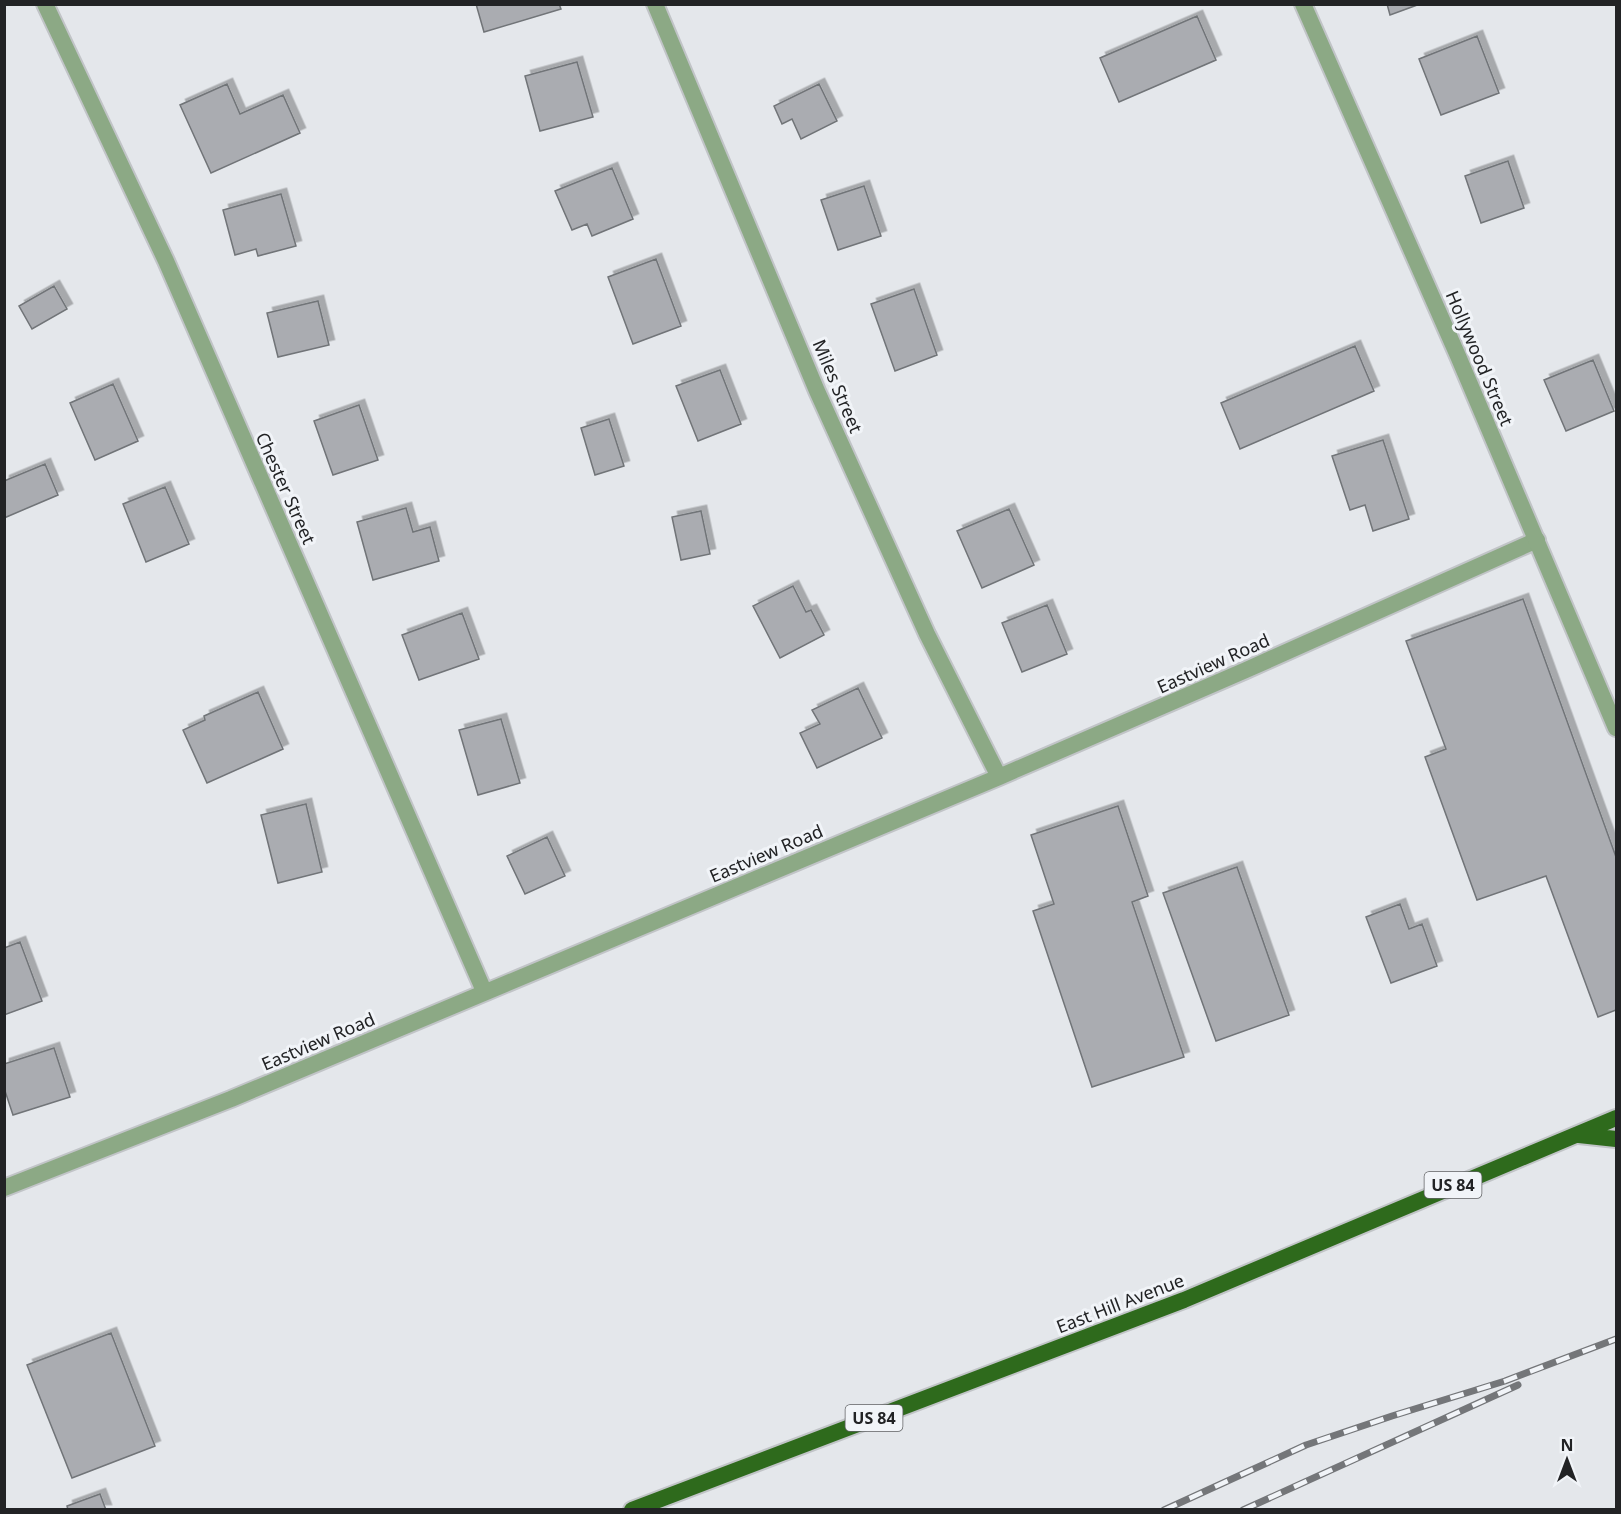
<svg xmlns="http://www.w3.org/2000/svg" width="1621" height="1514" font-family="'Noto Sans',sans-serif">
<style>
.building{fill:#aaacb1;stroke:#717478;stroke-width:1.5;filter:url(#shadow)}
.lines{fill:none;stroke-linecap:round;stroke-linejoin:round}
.minor-casing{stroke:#c1c4c7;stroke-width:20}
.tertiary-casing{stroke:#c1c4c7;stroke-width:20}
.trunk-casing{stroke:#c1c4c7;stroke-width:20}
.minor{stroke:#8ca985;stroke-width:16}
.tertiary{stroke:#8ca985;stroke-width:16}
.trunk{stroke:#2e6a1c;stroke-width:16}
.rail-casing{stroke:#747679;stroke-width:7}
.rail{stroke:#f1f4f8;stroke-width:4.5;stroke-dasharray:14;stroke-linecap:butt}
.labels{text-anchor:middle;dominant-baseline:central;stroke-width:6;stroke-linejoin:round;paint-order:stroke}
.shield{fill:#f1f4f8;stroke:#606264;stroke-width:1.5}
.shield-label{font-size:16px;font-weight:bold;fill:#222325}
.street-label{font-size:18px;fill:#222325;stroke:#f1f4f8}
</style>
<defs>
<filter id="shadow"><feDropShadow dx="5.5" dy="-5.5" stdDeviation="0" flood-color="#0004"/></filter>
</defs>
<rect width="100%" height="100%" fill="#e4e7eb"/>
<path class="building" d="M476 4H559L561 9 484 32Z
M1387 4H1420L1390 15Z
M1197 16 1216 60 1119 102 1100 58Z
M1477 36 1499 93 1441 115 1419 59Z
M577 62 593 117 540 131 525 76Z
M227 84 240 114 283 95 300 133 211 173 180 105Z
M819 84 837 121 801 139 792 119 782 124 774 106Z
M1508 161 1524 208 1481 223 1465 176Z
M612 168 633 219 592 236 587 224 572 230 555 191Z
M864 186 881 236 838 250 821 200Z
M281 194 296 246 258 256 256 249 235 255 223 210Z
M656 259 681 326 633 344 608 277Z
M54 286 67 309 32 329 19 306Z
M914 289 937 355 895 371 871 304Z
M318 301 329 345 278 357 267 313Z
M1355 346 1374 391 1240 449 1221 403Z
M1593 360 1614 411 1566 431 1544 380Z
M720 370 741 424 698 441 676 386Z
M113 384 138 441 95 460 70 403Z
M359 405 378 460 333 475 314 421Z
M609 419 624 466 595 475 581 428Z
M1383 440 1409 519 1373 531 1365 505 1350 510 1332 456Z
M45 464 58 495 4 518V481Z
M165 487 189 544 146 562 123 504Z
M406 508 413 532 430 527 439 561 373 580 357 522Z
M1009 509 1034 565 982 588 957 531Z
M701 511 710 554 681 560 672 517Z
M793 586 806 612 811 610 824 635 780 658 753 606Z
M1523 599 1616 857V1010L1598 1017 1546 876 1477 900 1425 757 1446 749 1406 641Z
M1047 605 1067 654 1022 672 1002 623Z
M462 613 479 659 419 680 402 635Z
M858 688 882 738 817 768 800 733 820 724 812 710Z
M258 692 283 749 207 783 183 730 205 720 204 716Z
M501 719 520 783 478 795 459 730Z
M306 804 322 872 278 883 261 815Z
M1118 806 1148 896 1132 902 1184 1057 1092 1087 1033 911 1054 904 1031 835Z
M547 837 565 876 525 894 507 856Z
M1237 867 1289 1015 1216 1041 1163 893Z
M1400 904 1409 929 1422 924 1437 966 1391 983 1366 917Z
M20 942 42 1001 4 1015V948Z
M54 1048 70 1097 13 1115 4 1088V1064Z
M111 1333 155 1446 72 1478 27 1365Z
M100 1494 106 1510H68L67 1506Z"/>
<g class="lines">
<g class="minor-casing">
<path id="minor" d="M45 4 166 261 484 991
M655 4 817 391 927 634 999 777
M4 1188 231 1099 999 777 1246 670 1537 540"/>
</g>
<g class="tertiary-casing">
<path id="tertiary" d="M1303 4 1458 356 1616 728"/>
</g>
<g class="trunk-casing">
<path id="trunk" d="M1579 1135 1616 1139
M632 1510 1184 1300 1616 1118"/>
</g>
<use href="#minor" class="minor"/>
<use href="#tertiary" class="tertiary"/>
<use href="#trunk" class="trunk"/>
<g class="rail-casing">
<path id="rail" d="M1164 1510 1306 1445 1392 1416 1505 1381 1616 1339
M1243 1510 1518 1385"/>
</g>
<use href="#rail" class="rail"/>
</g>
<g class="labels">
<g class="shield">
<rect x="1424.5" y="1172" width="57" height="26" rx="4.5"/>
<rect x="845.5" y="1405" width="57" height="26" rx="4.5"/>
</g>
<g class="shield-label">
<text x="1453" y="1185">US 84</text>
<text x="874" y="1418">US 84</text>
</g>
<g class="street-label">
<text transform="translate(1480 358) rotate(67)">Hollywood Street</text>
<text transform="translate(838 386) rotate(67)">Miles Street</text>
<text transform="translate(286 488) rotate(66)">Chester Street</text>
<text transform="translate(1213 663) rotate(-24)">Eastview Road</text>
<text transform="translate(766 853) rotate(-23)">Eastview Road</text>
<text transform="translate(318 1041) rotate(-23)">Eastview Road</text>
<text transform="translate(1120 1303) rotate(-21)">East Hill Avenue</text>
</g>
</g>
<rect width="1621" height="1514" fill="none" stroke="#222325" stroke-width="12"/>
<g transform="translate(1567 1460)" stroke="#f1f4f8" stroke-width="4.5" paint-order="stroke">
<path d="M0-4.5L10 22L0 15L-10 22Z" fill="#222325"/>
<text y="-9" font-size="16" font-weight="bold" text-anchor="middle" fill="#222325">N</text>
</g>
</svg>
